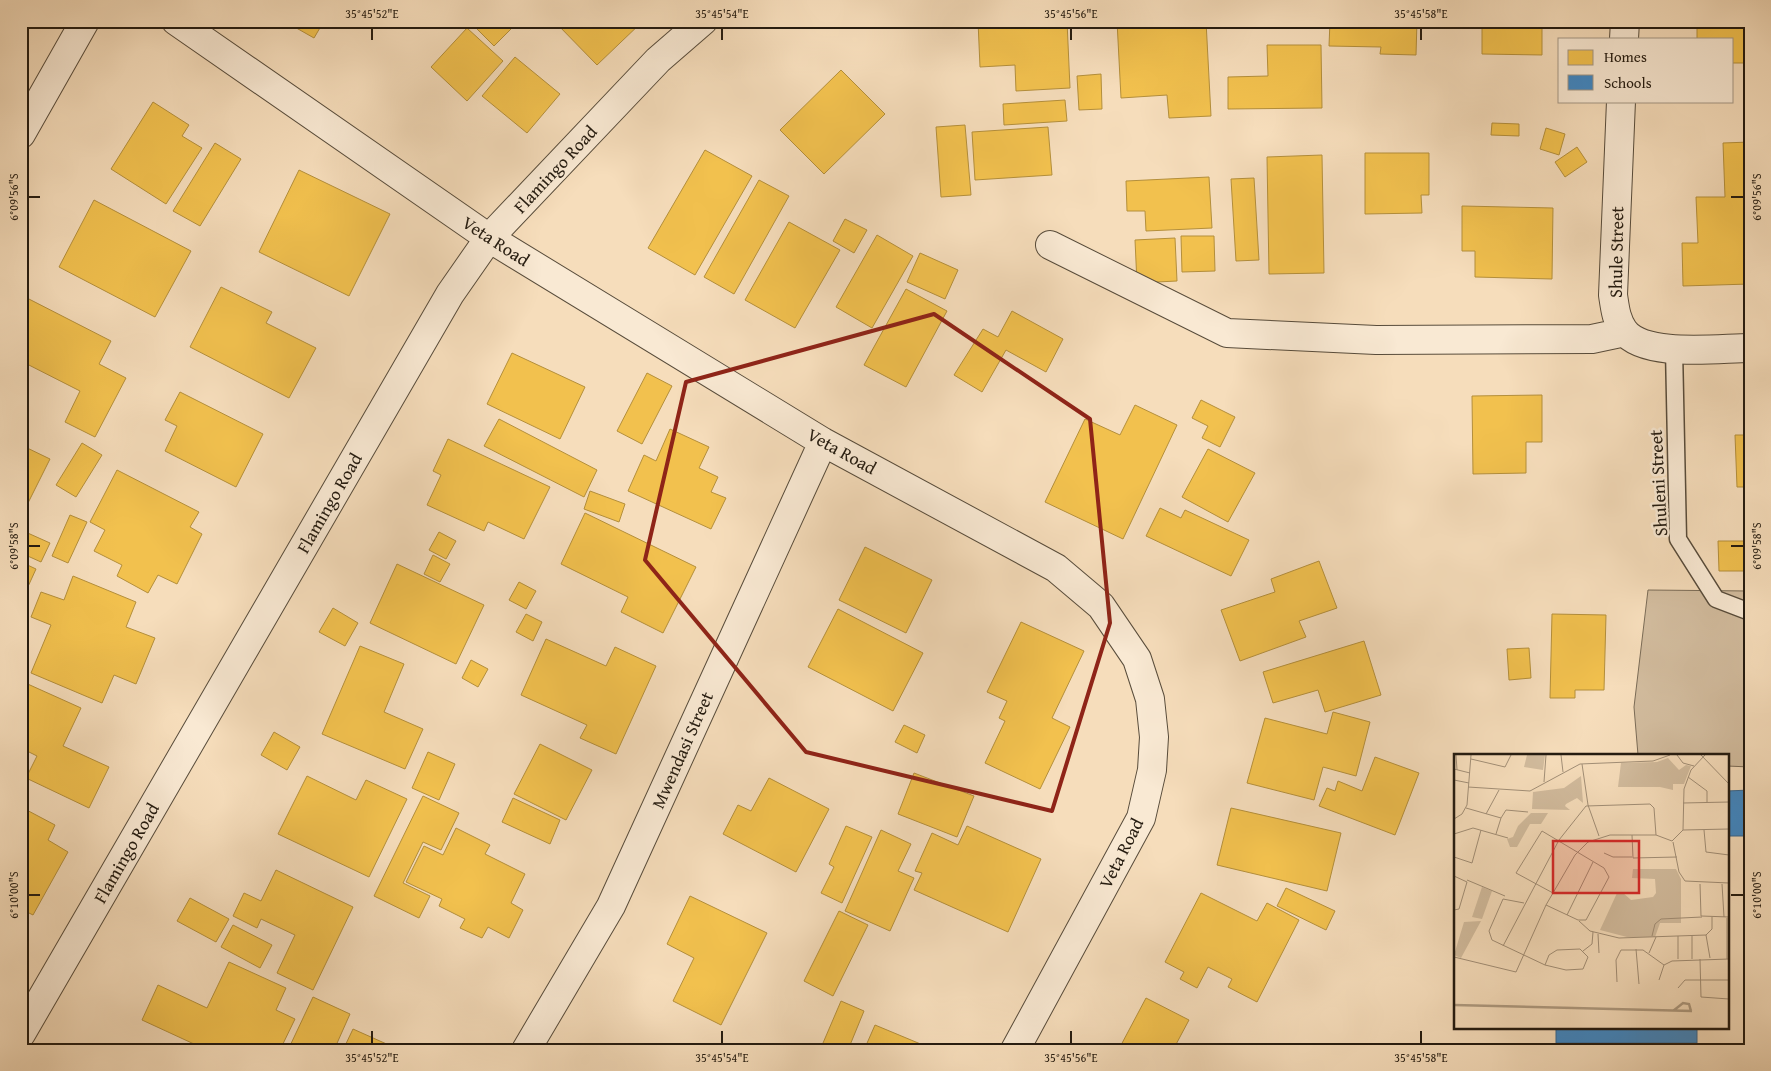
<svg xmlns="http://www.w3.org/2000/svg" width="1771" height="1071" font-family="'Gentium Book Plus',serif">
<style>
.green{fill:#d2bc9e;stroke:#7b6c57}
.homes{fill:#f2c14e;stroke:#b48f3b}
.schools{fill:#3f88c5;stroke:#37678f}
.lines{fill:none;stroke-linecap:round;stroke-linejoin:round}
.service-casing{stroke:#584c3b;stroke-width:19}
.minor-casing{stroke:#584c3b;stroke-width:30}
.service{stroke:#f9e9d3;stroke-width:16}
.minor{stroke:#f9e9d3;stroke-width:28}
.marked{fill:none;stroke:#8f2418;stroke-width:4;stroke-linejoin:round}
.ticks{fill:none;stroke:#241b10;stroke-width:2}
.labels{text-anchor:middle;dominant-baseline:central;stroke-width:5;stroke-linejoin:round;paint-order:stroke}
.street-label{font-size:18px;fill:#241b10;stroke:#f9e9d3}
.inset-river{fill:none;stroke:#af9b81;stroke-width:2.5}
.inset-road{fill:none;stroke:#a28f77;stroke-width:1}
.view{fill:#d62828;fill-opacity:0.15;stroke:#d62828;stroke-width:2.5}
.inset-edge{fill:none;stroke:#241b10;stroke-width:2.5}
.neatline{fill:none;stroke:#241b10;stroke-width:2}
.ticks-label{font-size:12px;text-anchor:middle;fill:#241b10}
</style>
<rect width="100%" height="100%" fill="#f6ddbb"/>
<filter id="stains"><feTurbulence type="fractalNoise" baseFrequency=".004" numOctaves="4"/><feColorMatrix values="0 0 0 0 .2 0 0 0 0 .09 0 0 0 0 .02 0 0 0 .5 -.17"/></filter>
<radialGradient id="worn" r=".72"><stop offset=".6" stop-color="#630" stop-opacity="0"/><stop offset="1" stop-color="#630" stop-opacity=".3"/></radialGradient>
<path class="green" d="M1648 590 1750 591V767L1727 766V755H1638L1634 707Z"/>
<path class="homes" d="M284 21H324L314 38Z
M469 21H516L517 23 494 46Z
M559 21H643L597 65 556 23Z
M978 21H1067L1070 88 1016 91 1015 65 980 67Z
M1117 21H1206L1211 116 1169 118 1167 95 1121 98Z
M1330 21H1417L1416 55 1380 54 1381 47 1329 46Z
M1482 21H1542V55L1482 54Z
M1697 21H1750V63H1732V39H1697Z
M467 28 503 61 467 101 431 67Z
M1267 45H1321L1322 108 1228 109V77L1268 76Z
M515 57 560 94 527 133 482 96Z
M841 70 885 114 824 174 780 130Z
M1101 74 1102 109 1079 110 1077 76Z
M1065 100 1067 121 1004 125 1003 104Z
M153 102 189 125 182 136 202 148 166 204 111 169Z
M1492 123 1519 124V136L1491 135Z
M965 125 971 195 941 197 936 127Z
M1048 127 1052 175 975 180 972 132Z
M1546 128 1565 134 1559 155 1540 149Z
M1750 142V284L1683 286 1682 243H1698L1696 197H1725L1723 143Z
M215 143 241 159 200 226 173 211Z
M1577 147 1587 162 1565 177 1555 162Z
M705 150 752 176 695 275 648 248Z
M1365 153H1429V195H1421L1422 213 1365 214Z
M1322 155 1324 273 1269 274 1267 157Z
M299 170 390 214 349 296 259 252Z
M1209 177 1212 228 1146 231 1145 211H1127L1126 181Z
M1254 178 1259 260 1236 261 1231 179Z
M759 180 789 196 734 294 704 277Z
M94 200 191 251 155 317 59 267Z
M1462 206 1553 208 1552 279 1475 277V251H1462Z
M845 219 867 230 854 253 833 241Z
M789 222 840 250 795 328 745 300Z
M877 235 913 256 872 328 836 307Z
M1181 236H1214L1215 271 1182 272Z
M1175 238 1177 281 1137 283 1135 240Z
M920 253 958 270 945 299 907 282Z
M221 287 272 312 266 323 316 348 289 398 190 347Z
M906 289 947 311 906 387 864 365Z
M25 297 111 341 99 364 126 378 95 437 65 422 80 391 21 361V304Z
M1012 311 1063 339 1046 372 1006 350 982 392 954 375 983 329 998 337Z
M512 353 585 387 560 439 487 404Z
M647 373 672 386 642 444 617 431Z
M180 392 263 434 236 487 165 451 177 426 165 420Z
M1542 395V442H1526V473L1473 474 1472 396Z
M1201 400 1235 417 1220 447 1202 438 1208 426 1192 418Z
M1135 405 1177 425 1123 539 1045 502 1085 419 1120 435Z
M499 419 597 470 584 497 484 446Z
M670 429 709 447 699 468 718 477 711 492 726 498 711 529 628 491 644 455 656 461Z
M1735 435H1750V487H1737Z
M448 439 550 487 524 539 488 522 484 531 427 505 441 475 433 471Z
M82 443 102 455 76 497 56 485Z
M21 445 50 459 26 507 21 505Z
M1208 449 1255 473 1228 522 1182 497Z
M117 470 199 512 190 527 202 534 177 584 158 575 148 593 117 576 122 565 94 551 105 530 90 522Z
M590 491 625 504 619 522 584 509Z
M1160 508 1181 518 1185 510 1249 540 1231 576 1146 536Z
M585 513 696 567 663 633 621 612 628 597 561 564Z
M70 515 87 522 68 563 52 556Z
M21 530 50 543 41 562 21 553Z
M439 532 456 541 446 559 429 550Z
M1718 541H1750V571H1719Z
M865 547 932 580 906 633 839 600Z
M433 555 450 564 440 582 424 574Z
M1319 561 1337 608 1299 621 1306 637 1240 661 1221 610 1275 592 1271 579Z
M21 562 36 569 21 602Z
M397 564 484 605 456 664 370 623Z
M73 576 136 602 126 627 155 638 136 684 114 675 102 703 31 673 51 625 31 617 41 592 64 600Z
M519 582 536 591 526 609 509 600Z
M333 608 358 623 345 646 319 632Z
M838 609 923 653 893 711 808 667Z
M526 614 542 622 533 641 516 632Z
M1552 614 1606 615 1604 690H1575V698H1550Z
M1021 622 1084 651 1052 718 1070 727 1040 789 985 763 1005 721 999 718 1007 701 987 692Z
M546 639 606 666 615 647 656 666 616 754 580 738 587 725 521 695Z
M1364 641 1381 695 1325 712 1318 690 1273 703 1263 672Z
M360 646 404 664 384 712 423 729 405 769 322 734Z
M1529 648 1531 678 1509 680 1507 649Z
M471 660 488 669 478 687 462 678Z
M21 681 81 708 63 746 109 767 89 808 26 778 37 756 21 748Z
M1333 712 1370 722 1356 776 1323 767 1314 800 1247 783 1265 718 1327 734Z
M904 725 925 735 917 753 895 742Z
M274 732 300 747 287 770 261 755Z
M540 744 592 770 566 820 514 794Z
M428 752 455 764 439 800 412 788Z
M1375 757 1419 773 1395 835 1319 806 1327 788 1335 791 1338 781 1362 791Z
M914 773 974 796 957 837 898 814Z
M307 776 356 800 366 780 407 799 369 877 278 834Z
M769 778 829 809 796 872 723 834 738 805 751 811Z
M423 796 459 813 441 850 423 842 403 883 430 896 419 918 374 896Z
M513 798 560 820 550 844 502 822Z
M21 807 55 825 48 840 68 852 33 915 21 909Z
M1231 808 1341 833 1327 891 1217 865Z
M846 826 872 837 842 903 821 893 834 867 829 864Z
M967 826 1041 859 1008 932 914 890 922 873 915 871 932 833 958 845Z
M456 828 490 845 485 854 525 874 511 903 523 910 509 938 488 927 482 938 460 928 465 919 439 906 442 899 406 882 424 846 443 855Z
M881 830 911 844 898 871 914 878 890 931 845 911Z
M276 870 353 907 313 990 277 973 295 935 261 919 257 928 233 916 244 893 261 901Z
M1286 888 1335 911 1326 930 1277 906Z
M1201 893 1257 921 1267 903 1299 920 1257 1002 1228 987 1232 979 1208 967 1197 988 1180 979 1184 972 1165 962Z
M690 896 767 933 721 1025 673 1001 694 958 667 944Z
M190 898 229 919 216 942 177 921Z
M839 911 868 925 833 996 804 981Z
M233 925 272 945 260 968 221 947Z
M229 962 286 988 276 1010 295 1019 280 1050H207L142 1020 158 985 207 1008Z
M313 997 350 1014 334 1050H288Z
M1146 998 1189 1020 1173 1050H1125L1120 1047Z
M841 1001 864 1011 848 1050H820Z
M875 1025 935 1050H864Z
M353 1029 400 1050H343Z"/>
<path class="schools" d="M1750 790V836H1727V791Z
M1556 1027H1697V1043H1556Z"/>
<g class="lines">
<g class="service-casing">
<path id="service" d="M1674 349 1678 539 1716 599 1750 612"/>
</g>
<g class="minor-casing">
<path id="minor" d="M176 21 489 238 823 442 1056 568 1101 606 1137 659 1150 699 1154 737 1152 770 1141 818 1015 1050
M1624 39 1625 21
M1621 101 1613 295C1615 308 1616 320 1624 331 1645 358 1718 348 1750 348
M21 134 85 21
M1050 245 1227 333 1376 340 1592 339 1625 332
M21 1034 450 294 489 238 658 60 703 21
M526 1050 611 906 823 442"/>
</g>
<use href="#service" class="service"/>
<use href="#minor" class="minor"/>
</g>
<path class="marked" d="M934 314 1090 419 1110 623 1052 811 806 752 645 560 686 382Z"/>
<path class="ticks" d="M372 28V40M722 28V40M1071 28V40M1421 28V40M28 197H40M1731 197H1744M28 546H40M1731 546H1744M28 895H40M1731 895H1744M372 1031V1044M722 1031V1044M1071 1031V1044M1421 1031V1044"/>
<g class="labels">
<g class="street-label">
<text transform="translate(555 169) rotate(-47)">Flamingo Road</text>
<text transform="translate(496 241) rotate(33)">Veta Road</text>
<text transform="translate(1616 252) rotate(-89)">Shule Street</text>
<text transform="translate(842 451) rotate(29)">Veta Road</text>
<text transform="translate(1658 483) rotate(-93)">Shuleni Street</text>
<text transform="translate(329 503) rotate(-60)">Flamingo Road</text>
<text transform="translate(682 750) rotate(-66)">Mwendasi Street</text>
<text transform="translate(126 853) rotate(-60)">Flamingo Road</text>
<text transform="translate(1121 853) rotate(-63)">Veta Road</text>
</g>
</g>
<g transform="translate(1454 754)">
<rect width="275" height="275" fill="#f6ddbb"/>
<path d="M73 1H91L89 16 70 13ZM214 4 225 16 232 11 237 12 230 30H219V36L206 33H164L167 9 203 8ZM127 22 129 49 123 44 112 50 111 52 116 56 78 55 79 38 110 34ZM77 59H94L87 70H76L63 93H56L53 85 59 83 64 72ZM179 115H222L227 125V169H206L201 183H173L146 176 163 139 168 138 177 146 199 143 202 139 201 125 178 124ZM28 133 38 137 28 165 18 163ZM27 167 7 204 0 201 10 168Z" fill="#d2bc9e"/>
<path class="inset-river" d="M0 251 238 257M219 257 229 249 235 250 237 257"/>
<path class="inset-road" d="M2 1 3 16M107 1 109 18M223 1 229 9 240 12M247 1 275 30M17 5 51 13 57 1M128 10 134 51 145 82M0 15 16 19M234 23 253 37V48M0 26 15 29M90 28 92 1M14 33 76 37 126 10 199 7 216 1M229 49 275 48M12 54 47 64 42 80M32 60 45 36M47 64 52 56 74 58M0 65 8 60 13 51 17 1M229 76 230 35 237 16 251 1M250 76 252 98 275 101M0 80 19 74 54 84M178 81 179 104 223 103M218 87 229 76 275 75M219 88 225 118 231 127 275 129M150 99 159 103H178M0 103 18 109 27 76M0 122 13 128 5 155 0 156M13 126 51 142M246 130 247 162 275 163M268 130 270 163M70 149 49 145 35 177 38 186 91 211 112 216 129 215 134 203 126 195 103 196 95 201 91 211M92 151 124 166H132L155 123 150 114 88 77 62 119 99 139M113 161 139 108M125 167 136 177 165 184 252 181M144 180 145 199M252 181 256 204M252 181 258 175V163M198 182 201 170 207 165 248 163M49 192 105 86 132 52 196 50 200 54 202 81M182 195 185 230M129 197 138 190 139 178M195 199 202 183M0 203 62 218 92 151 121 101 134 88 156 81H202L218 87M224 205V182M238 205V182M246 205 247 243 275 245M273 205V164M205 226 210 211 218 207 275 205M163 228 162 206 167 196H189L210 211M224 234 231 226H275"/>
<path class="view" d="M99 87H185V139H99Z"/>
<rect width="275" height="275" class="inset-edge"/>
</g>
<rect width="1771" height="1071" fill="none" stroke="#f6ddbb" stroke-width="55"/>
<rect x="1558" y="38" width="175" height="65" fill="#f9e9d3" stroke="#a49785"/>
<rect x="1568" y="50" width="25" height="15" fill="#f2c14e" stroke="#a49785"/>
<text x="1604" y="62" font-size="15" fill="#241b10">Homes</text>
<rect x="1568" y="75" width="25" height="15" fill="#3f88c5" stroke="#a49785"/>
<text x="1604" y="88" font-size="15" fill="#241b10">Schools</text>
<rect x="28" y="28" width="1716" height="1016" class="neatline"/>
<g class="ticks-label">
<text x="372" y="18">35°45'52"E</text>
<text x="722" y="18">35°45'54"E</text>
<text x="1071" y="18">35°45'56"E</text>
<text x="1421" y="18">35°45'58"E</text>
<text transform="translate(14 197) rotate(-90)" y="4">6°09'56"S</text>
<text transform="translate(1757 197) rotate(-90)" y="4">6°09'56"S</text>
<text transform="translate(14 546) rotate(-90)" y="4">6°09'58"S</text>
<text transform="translate(1757 546) rotate(-90)" y="4">6°09'58"S</text>
<text transform="translate(14 895) rotate(-90)" y="4">6°10'00"S</text>
<text transform="translate(1757 895) rotate(-90)" y="4">6°10'00"S</text>
<text x="372" y="1062">35°45'52"E</text>
<text x="722" y="1062">35°45'54"E</text>
<text x="1071" y="1062">35°45'56"E</text>
<text x="1421" y="1062">35°45'58"E</text>
</g>
<rect width="100%" height="100%" filter="url(#stains)"/>
<rect width="100%" height="100%" fill="url(#worn)"/>
</svg>
